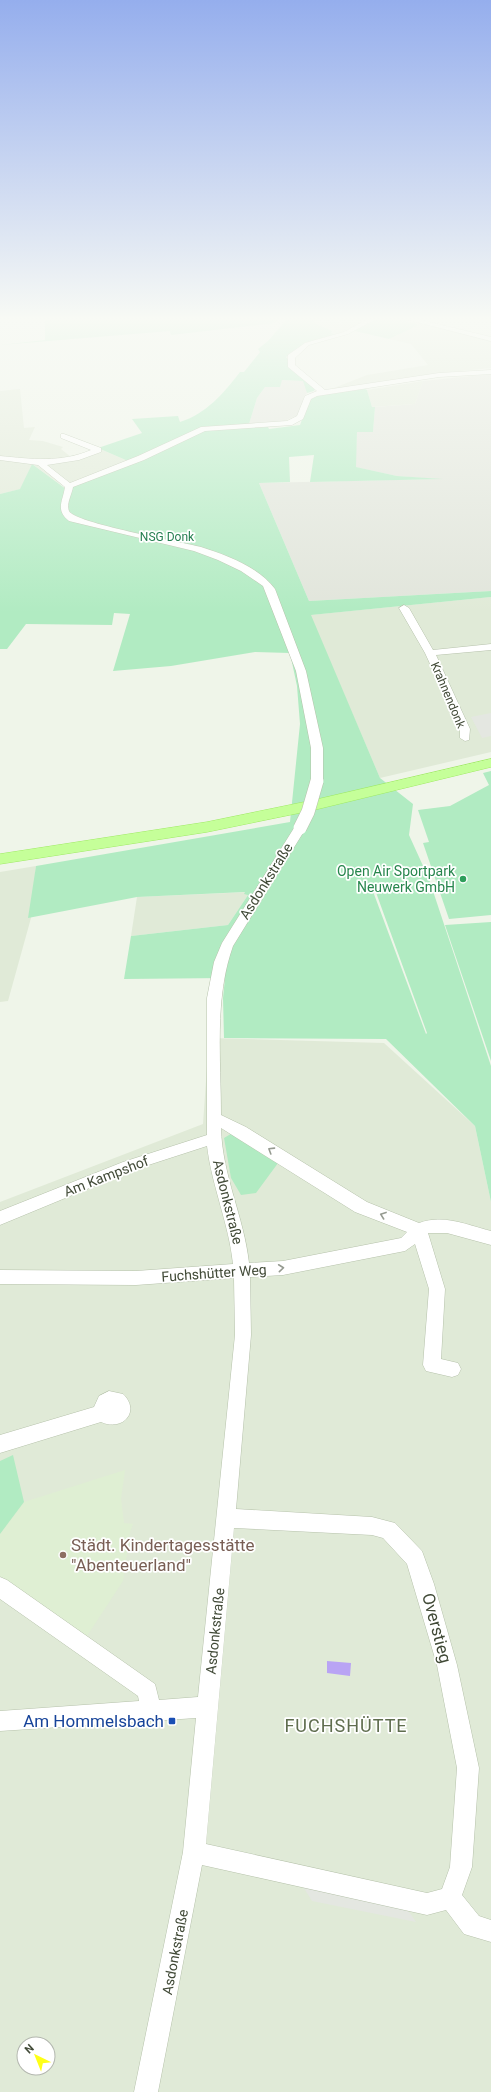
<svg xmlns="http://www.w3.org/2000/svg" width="491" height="2092" font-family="Roboto,sans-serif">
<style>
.residential{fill:#e0ead7;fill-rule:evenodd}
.industrial{fill:#e1e5db}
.education{fill:#dfefd3}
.green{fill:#b1ebc2;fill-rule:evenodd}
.parking{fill:#e4e7e1}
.water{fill:#b9a4f4}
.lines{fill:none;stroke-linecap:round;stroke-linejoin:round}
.minor-casing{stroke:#b6c2ab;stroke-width:1}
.major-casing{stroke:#9fea63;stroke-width:1}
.minor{fill:#fff;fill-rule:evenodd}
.major{fill:#c5ff99;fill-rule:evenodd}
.minor-bridge-casing{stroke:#b6c2ab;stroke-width:14;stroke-linecap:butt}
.minor-bridge{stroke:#fff;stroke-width:13}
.oneway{stroke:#969b91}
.leisure-dot{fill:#2e9e5b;stroke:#fff;stroke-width:1.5}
.education-dot{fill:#8d6e63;stroke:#fff;stroke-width:1.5}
.transit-dot{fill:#1a4fb4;stroke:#fff;stroke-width:1.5}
.labels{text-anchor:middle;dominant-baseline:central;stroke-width:3.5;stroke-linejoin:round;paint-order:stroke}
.far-park-label{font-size:12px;fill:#267f51;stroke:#fff}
.far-street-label{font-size:12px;fill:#414a37;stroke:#fff}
.leisure-label{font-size:14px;fill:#27864d;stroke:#fff;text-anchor:end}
.street-label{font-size:14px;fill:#414a37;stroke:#fff}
.near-education-label{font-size:17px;fill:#785e54;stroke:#fff;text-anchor:start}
.near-street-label{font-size:17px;fill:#414a37;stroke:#fff}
.near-transit-label{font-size:17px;fill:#164399;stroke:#fff;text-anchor:end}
.near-neighbourhood-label{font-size:18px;letter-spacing:1px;fill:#5f6d4e;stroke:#fff}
</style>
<rect width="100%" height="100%" fill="#eff5e9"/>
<path class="residential" d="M316 320H332L337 321 340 325 343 324 339 320H369L351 331 337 335 314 323Z
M403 320H418L491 337V368L431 374 336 389 334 388 367 375 428 365 411 344 389 339 419 325Z
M423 381 415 404 372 407 367 390Z
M20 389 24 428 35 427 29 440 43 441 63 447 61 449 71 457 98 448 128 461 79 481 61 485 32 464 21 489 0 494V391Z
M491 597V752L380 778 310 615Z
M36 866 31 918 8 1001 0 1002V872Z
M250 892 228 925 131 936 137 897Z
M209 1038 384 1043 475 1126 491 1202V2092H0V1202L203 1124ZM24 2044H48V2068H24Z"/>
<path class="industrial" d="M491 374V591L309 601 259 483 437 479 397 476 355 467 357 432H373L375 407 415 404 423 381Z
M282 380 304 381 307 393 304 397 298 415 282 422 249 424 257 398 265 387H279Z"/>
<path class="education" d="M125 1470 121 1499 124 1523 133 1524 130 1532 123 1581 87 1636 0 1577V1534L24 1502Z"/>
<path class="green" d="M45 320H278L275 323 171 335 170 331 0 345 45 340Z
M286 320H316L314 323 332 331 331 333 337 335 312 341 286 357 315 388 314 391 307 393 303 381 282 380 280 387H265L257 398 249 424 202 428 128 461 98 448 142 433 132 419 178 416 180 422C206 414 224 393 240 372H244L260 352 258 349 268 341Z
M374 320H403L419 325 389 339 355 331 337 337 355 330Z
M365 389 367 390 372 407H375L373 432H357L356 467 397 476 443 479 310 482 314 455 289 457 290 482 259 483 309 601 491 591V597L311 615 380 778 413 804 409 835 429 879 491 1066V1202L475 1126 386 1039 224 1038 223 998 225 978 124 979 131 936 228 925 248 895 244 894 245 892 137 897 28 918 36 866 290 822 300 724 297 686 290 653 255 652 171 666 113 671 130 614 114 613 112 625 26 624 7 649H0V494L20 489 32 464 66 489 101 476 205 430 268 427 269 429 300 425 309 400 317 395ZM371 886 374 887 427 1033 426 1034Z
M491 771V915L449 919 423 843 429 842 418 810 450 806 489 785 483 773Z
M491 922V1061L445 925Z
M234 1132 281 1159 256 1193 241 1195 231 1178 224 1138Z
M13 1455 24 1502 0 1534V1461Z"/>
<path class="parking" d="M491 713V736L482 738 471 717Z
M295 1874 400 1898 416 1922 312 1901Z"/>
<path class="water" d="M327 1661 351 1663 350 1676 327 1673Z"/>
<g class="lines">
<g class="minor-casing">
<path id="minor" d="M277 320H284L280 323Z
M366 320H374L348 334 309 345 295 358V365L325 390 439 373 491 370V374L439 377 317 396 311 399 303 419 292 425 205 431 144 460 73 487C72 494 66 504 69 511 74 523 182 542 201 547 226 555 259 567 275 589L306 671 323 748V781L317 784 311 781V748L296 671 263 586 241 571 218 560 194 551 69 521C55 510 63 501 65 487L38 465 0 460V456C31 459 61 463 91 450L61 438V434H64L101 448V452L79 460 47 465 70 483 138 456 201 427 287 421 297 416 305 396 317 391 288 367V355L305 343 344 332Z
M409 320H421L491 337V341Z
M404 605 409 608 433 650 491 644V650L436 655 470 729 469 740 465 741 460 738V729L425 653 399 608Z
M300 824 306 828 233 946C214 999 221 1059 221 1115L246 1127 367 1202 419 1223C444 1214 467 1225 491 1231V1245L447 1233H428L445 1289 441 1359 458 1363 461 1369 458 1375 452 1377 426 1371 423 1365 429 1289 415 1244 405 1251 283 1275 250 1277 251 1335 236 1509 372 1517 395 1523 422 1551 434 1584 457 1665 479 1768 472 1867 462 1895 479 1916 491 1920V1942L464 1934 446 1910 427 1915 202 1865 158 2092H134L183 1852 196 1718 0 1731V1711L139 1701 138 1696 0 1599V1577L7 1580 155 1684 159 1700 198 1697 235 1335 234 1278 136 1285 0 1284V1270L136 1271 233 1264C229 1224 212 1187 207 1146L133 1170 0 1225V1211L123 1162 207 1135V998L214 962 222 943 294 828ZM221 1128 355 1212 407 1232 401 1238 283 1261 249 1263C244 1217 222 1175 221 1128ZM234 1528 372 1535 383 1538 407 1564 437 1665 457 1768 450 1867 442 1889 427 1893 206 1844Z
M109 1391 123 1394C141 1411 123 1432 101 1422L0 1453V1435L94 1407 99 1396Z"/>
</g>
<g class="major-casing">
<path id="major" d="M491 759V767L314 810 207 832 0 864V854L207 822 314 800Z"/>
</g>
<use href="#minor" class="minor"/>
<use href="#major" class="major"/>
<g class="minor-bridge-casing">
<path id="minor-bridge" d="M300 828 308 812 317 781"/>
</g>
<use href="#minor-bridge" class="minor-bridge"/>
</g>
<defs><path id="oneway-chevron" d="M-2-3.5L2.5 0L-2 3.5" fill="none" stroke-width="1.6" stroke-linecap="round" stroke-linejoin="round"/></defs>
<g class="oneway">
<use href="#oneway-chevron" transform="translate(271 1150) rotate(-148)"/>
<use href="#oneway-chevron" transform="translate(383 1215) rotate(-160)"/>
<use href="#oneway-chevron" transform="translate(281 1268) rotate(-6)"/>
</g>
<linearGradient id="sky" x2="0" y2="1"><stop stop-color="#95aeed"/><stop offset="0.52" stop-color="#f8faf5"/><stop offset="1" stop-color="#f8faf5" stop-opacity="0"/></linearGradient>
<rect width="491" height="613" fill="url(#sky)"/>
<circle class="leisure-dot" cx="463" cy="879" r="4"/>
<circle class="education-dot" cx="63" cy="1555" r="4"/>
<rect class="transit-dot" x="168" y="1717" width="8" height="8" rx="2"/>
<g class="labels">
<g class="far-park-label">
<text x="167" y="537">NSG Donk</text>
</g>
<g class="far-street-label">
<text transform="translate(448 695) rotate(67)">Krahnendonk</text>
</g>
<g class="leisure-label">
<text x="455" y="871">Open Air Sportpark<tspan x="455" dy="16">Neuwerk GmbH</tspan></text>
</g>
<g class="street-label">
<text transform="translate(266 881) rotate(-58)">Asdonkstraße</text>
<text transform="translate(106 1176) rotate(-21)">Am Kampshof</text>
<text transform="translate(228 1202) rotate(76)">Asdonkstraße</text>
<text transform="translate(214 1273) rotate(-4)">Fuchshütter Weg</text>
<text transform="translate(215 1631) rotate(-84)">Asdonkstraße</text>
<text transform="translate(175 1952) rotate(-79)">Asdonkstraße</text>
</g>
<g class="near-education-label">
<text x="71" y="1545">Städt. Kindertagesstätte<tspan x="71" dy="20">"Abenteuerland"</tspan></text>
</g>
<g class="near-street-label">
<text transform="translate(437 1628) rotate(75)">Overstieg</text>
</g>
<g class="near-transit-label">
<text x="164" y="1721">Am Hommelsbach</text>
</g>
<g class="near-neighbourhood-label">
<text x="346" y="1725">FUCHSHÜTTE</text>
</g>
</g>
<g transform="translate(36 2056) rotate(317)"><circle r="19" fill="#ffffff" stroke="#b3b7af"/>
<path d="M0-3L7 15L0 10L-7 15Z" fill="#feff17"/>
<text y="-6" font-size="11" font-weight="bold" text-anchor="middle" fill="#414a37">N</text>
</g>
</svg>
